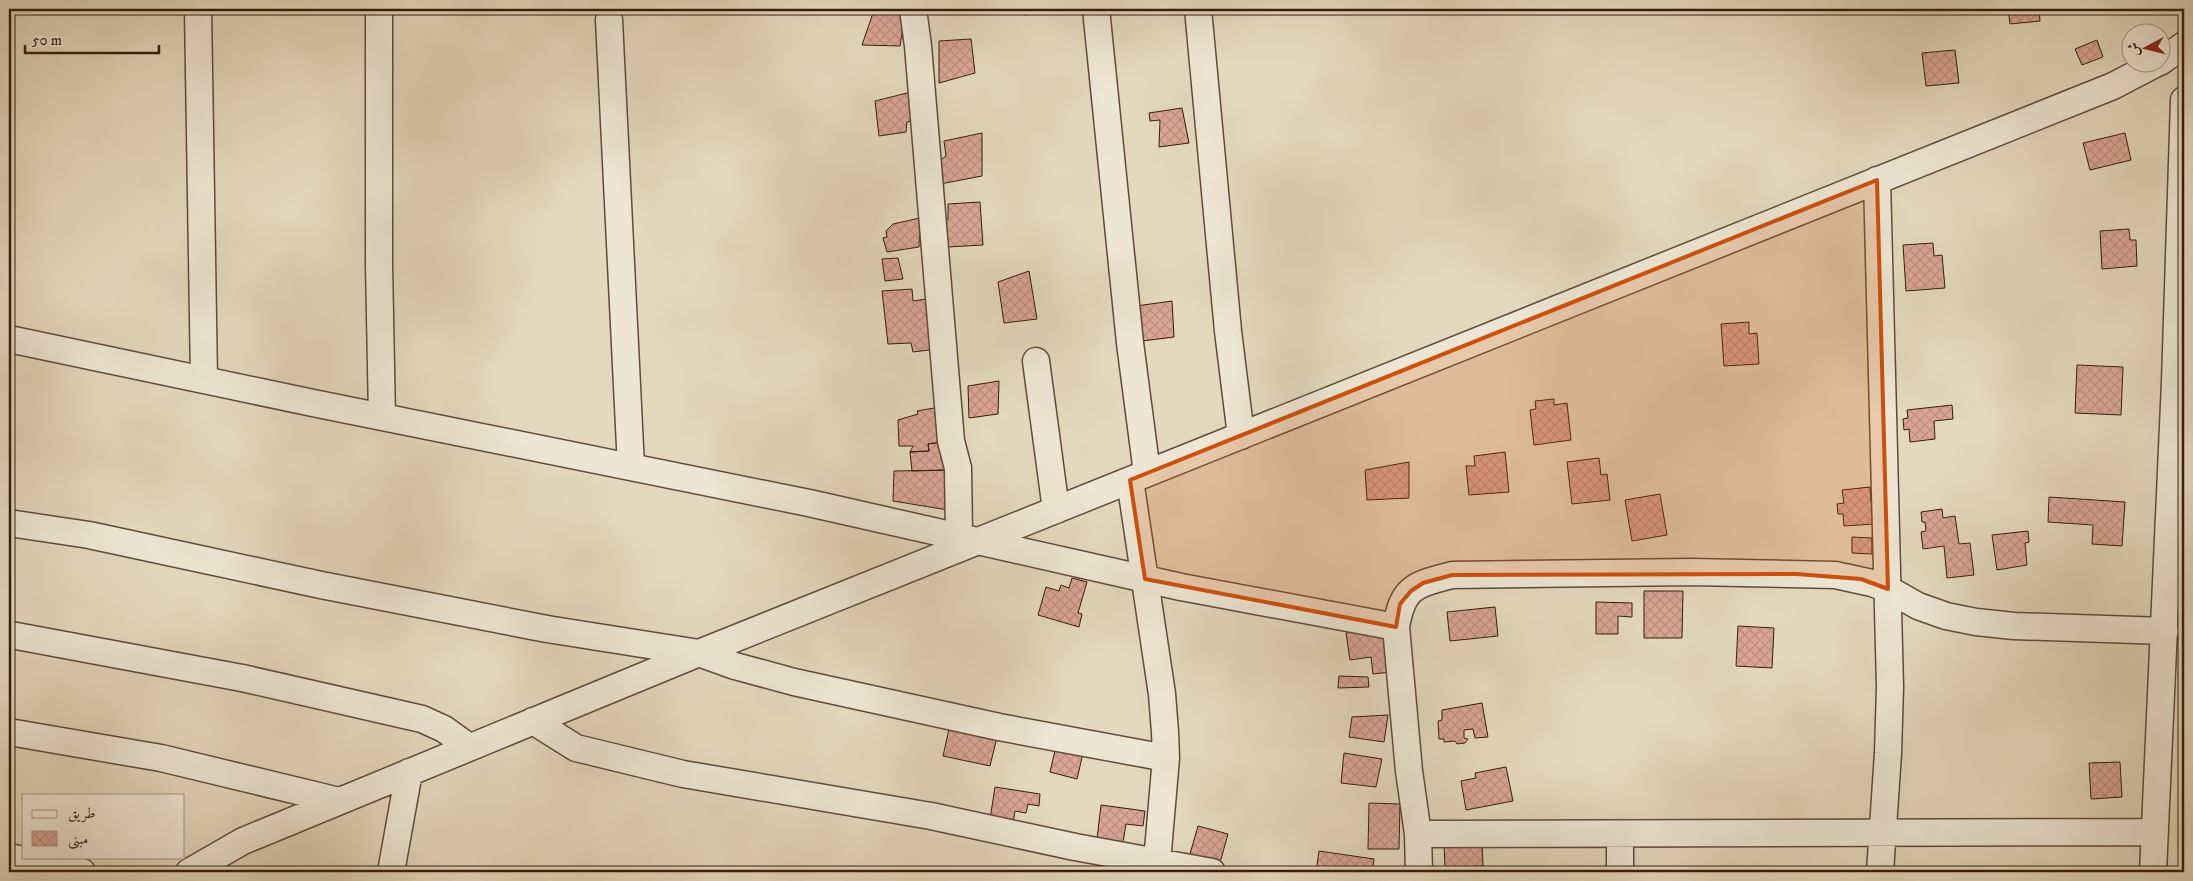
<svg xmlns="http://www.w3.org/2000/svg" width="2193" height="881" font-family="'IM FELL DW Pica',Amiri,serif">
<style>
.building{fill:url(#building-cross-hatch);stroke:#351c0d}
.lines{fill:none;stroke-linecap:round;stroke-linejoin:round}
.minor-casing{stroke:#604b39;stroke-width:29}
.minor{stroke:#ede6d4;stroke-width:26}
.marked{fill:#cd500c;fill-opacity:0.2;stroke:#cd500c;stroke-width:4;stroke-linejoin:round}
</style>
<defs>
<pattern id="building-cross-hatch" width="8" height="8" patternUnits="userSpaceOnUse" patternTransform="scale(1.25)"><rect width="8" height="8" fill="#daa596"/><path d="M0 0l8 8M0 8l8-8" fill="none" stroke="#bc8d80"/></pattern>
</defs>
<rect width="100%" height="100%" fill="#e3d8bd"/>
<filter id="stains"><feTurbulence type="fractalNoise" baseFrequency=".004" numOctaves="4"/><feColorMatrix values="0 0 0 0 .2 0 0 0 0 .09 0 0 0 0 .02 0 0 0 .5 -.17"/></filter>
<radialGradient id="worn" r=".72"><stop offset=".6" stop-color="#630" stop-opacity="0"/><stop offset="1" stop-color="#630" stop-opacity=".3"/></radialGradient>
<path class="building" d="M1025 9H1061L1025 15Z
M2008 9H2039L2040 21 2010 24Z
M873 13 905 14 900 46 862 45Z
M971 39 975 73 939 83V41Z
M2097 40 2103 57 2082 65 2075 49Z
M1955 50 1959 83 1926 86 1922 53Z
M915 91 917 120 907 122 906 132 879 136 875 101Z
M1182 108 1189 143 1159 147 1160 120 1150 121 1149 113Z
M982 133V176L940 184 935 164 946 156 944 141Z
M2125 133 2131 160 2090 170 2083 143Z
M980 202 983 245 948 247 944 226 948 218V204Z
M920 218 919 247 887 252 883 238 887 237 886 231 893 224Z
M2129 229 2130 240H2136L2137 266 2102 269 2100 231Z
M1933 243 1934 256 1942 255 1945 288 1906 291 1903 245Z
M898 258 903 279 885 281 882 259Z
M1029 271 1037 319 1004 323 998 282Z
M912 289 913 301 933 298 937 349 913 352 911 343 888 344 882 291Z
M1172 301 1174 337 1134 342 1136 306Z
M1749 322V334L1757 333 1759 364 1724 366 1721 324Z
M2077 365 2123 367 2121 415 2075 413Z
M999 381 998 414 969 418 968 386Z
M1554 399V405L1567 403 1571 440 1534 445 1530 410 1536 409 1535 401Z
M1952 405 1953 419 1934 421 1935 439 1910 442 1909 429 1904 430 1903 419 1908 418 1907 410Z
M940 407 950 441 928 444 929 451 910 452 913 446H899L898 420 918 414 917 411Z
M950 441 949 470 912 471 910 452 929 451 928 444Z
M1505 452 1509 492 1469 495 1466 466H1475L1474 456Z
M1599 458 1601 475 1607 474 1610 500 1572 504 1567 462Z
M1409 462V498L1367 500 1365 470Z
M949 470 948 510 893 501 894 471Z
M1870 487 1871 502 1879 501 1880 512 1872 513 1873 524 1844 526 1843 514H1838L1837 504 1844 503 1842 490Z
M1660 494 1667 535 1632 541 1625 500Z
M2049 497 2125 502 2122 546 2092 544 2093 525 2048 522Z
M1942 509 1943 518 1955 516 1959 544 1970 543 1974 575 1947 578 1944 546 1923 549 1921 532 1926 531 1925 522H1922L1921 512Z
M2028 531 2029 542 2025 543 2027 565 1997 570 1992 535Z
M1852 537 1872 538V554L1852 553Z
M1072 578 1087 582 1078 613 1082 614 1079 627 1038 615 1046 587 1059 591 1061 585 1069 588Z
M1644 591H1683L1682 638H1644Z
M1596 602 1632 603V617L1618 616V634H1596Z
M1495 607 1498 636 1450 641 1447 612Z
M1738 626 1774 628 1772 668 1736 666Z
M1386 629 1391 672 1373 674 1371 657 1350 660 1346 633Z
M1339 676 1368 677 1369 687 1338 688Z
M1482 703 1488 737 1475 738 1473 729 1464 730V738L1468 739 1465 743 1457 744 1455 741 1444 742V739H1439L1438 721 1442 720V710Z
M1388 715 1384 742 1349 737 1352 717Z
M949 729H999L990 766 943 756Z
M1057 742 1084 749 1077 779 1050 772Z
M1344 753 1382 759 1376 787 1341 783Z
M2120 762 2122 797 2091 799 2089 763Z
M1506 767 1513 801 1466 810 1461 781 1476 778 1475 773Z
M995 787 1040 794 1039 806 1028 804 1026 813 1015 811 1013 823 990 819Z
M1369 803 1400 804 1399 849H1368Z
M1101 805 1145 811 1143 826 1126 824 1123 842 1097 839Z
M1198 826 1228 834 1218 870 1188 861Z
M1482 842 1483 866 1445 868 1444 844Z
M1319 851 1374 859 1372 872H1316Z"/>
<g class="lines">
<g class="minor-casing">
<path id="minor" d="M198 9 204 380
M379 9V265L382 417
M913 9 918 46 951 441 958 468 959 536
M1096 9 1130 343 1147 473
M1198 9 1228 331 1241 436
M609 20 631 467
M2160 62 2184 45
M1877 180 1890 687 1888 753 1880 872
M9 339 313 403 809 503 1181 587 1396 627
M1036 361 1056 510
M1130 480 1162 694 1165 732 1166 758 1157 862
M9 523 89 535 321 585 547 629 699 653 735 666 794 682 999 727 1166 758
M11 635 242 678 422 719 444 729 469 747
M533 721 576 748 683 774 931 816 1075 847 1212 872
M9 732 161 758 339 801
M1418 834 2155 832
M9 857 82 872
M189 872 243 841 699 653 2113 86 2159 62
M391 872 409 772
M1419 872 1418 834 1409 771 1396 627C1403 586 1415 585 1452 575L1691 572 1835 575 1872 583 1888 589 1918 606 1946 616 1976 622 2014 626 2165 631
M1620 872V834
M2153 872 2175 382 2184 100"/>
</g>
<use href="#minor" class="minor"/>
</g>
<path class="marked" d="M1877 180 1888 589 1861 579 1796 574 1452 575 1423 583 1411 591 1400 604 1396 627 1145 579 1130 480Z"/>
<rect width="2193" height="881" fill="none" stroke="#e3d8bd" stroke-width="30"/>
<rect x="10" y="10" width="2173" height="861" fill="none" stroke="#351c0d" stroke-width="2.5"/>
<rect x="15" y="15" width="2163" height="851" fill="none" stroke="#351c0d"/>
<rect x="22" y="794" width="162" height="65" fill="#ede6d4" stroke="#a39584"/>
<rect x="32" y="810" width="25" height="8" fill="#ede6d4" stroke="#a39584"/>
<text x="68" y="818" font-size="15" fill="#351c0d">طريق</text>
<rect x="32" y="831" width="25" height="15" fill="url(#building-cross-hatch)" stroke="#a39584"/>
<text x="68" y="844" font-size="15" fill="#351c0d">مبنى</text>
<g transform="translate(2146 48) rotate(263)"><circle r="24" fill="#ede6d4" stroke="#a39584"/>
<path d="M0-4L9 19L0 12L-9 19Z" fill="#8f2418"/>
<text y="-8" font-size="14" font-weight="bold" text-anchor="middle" fill="#351c0d">ش</text>
</g>
<path d="M25 45v8h134v-8" fill="none" stroke="#351c0d" stroke-width="2.5"/>
<text x="32" y="45" font-size="15" fill="#351c0d" stroke="#ede6d4" stroke-width="4" paint-order="stroke">50 m</text>
<rect width="100%" height="100%" filter="url(#stains)"/>
<rect width="100%" height="100%" fill="url(#worn)"/>
</svg>
